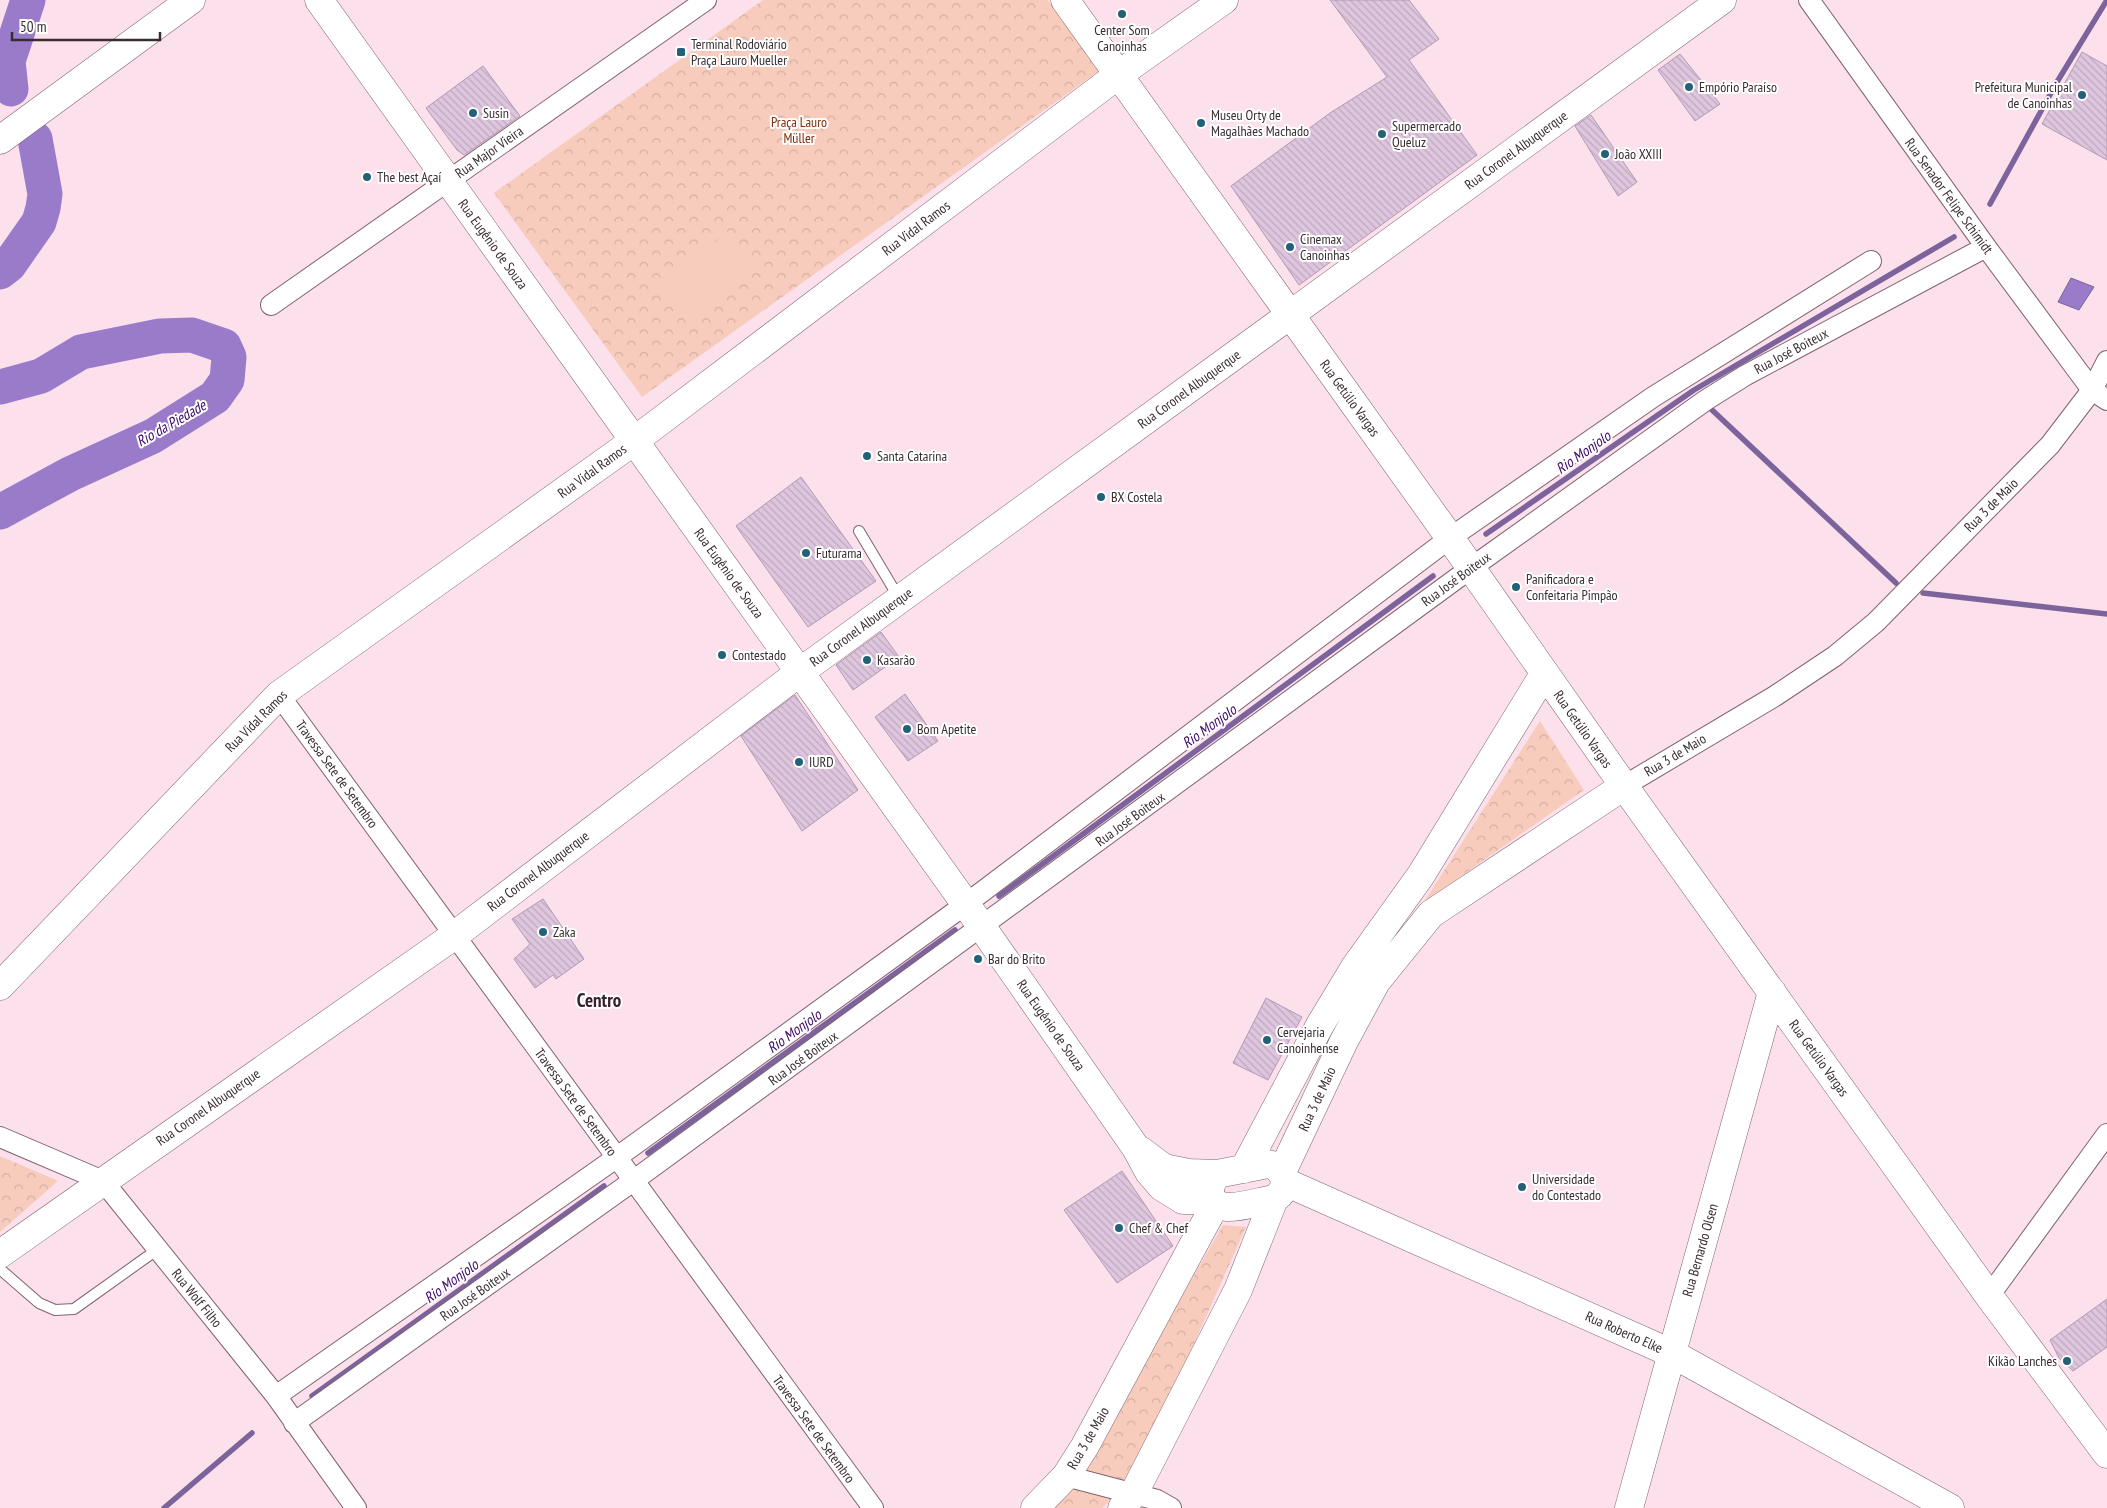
<svg xmlns="http://www.w3.org/2000/svg" width="2107" height="1508" font-family="'PT Sans Narrow',sans-serif">
<style>
.park{fill:url(#park-crowns)}
.pitch{fill:#f7ccbd}
.water{fill:#997bca;stroke:#7c639c}
.lines{fill:none;stroke-linecap:round;stroke-linejoin:round}
.stream{stroke:#7c639c;stroke-width:5.5}
.river{stroke:#997bca;stroke-width:35}
.building{fill:url(#building-back-hatch);stroke:#b29ab2}
.lane-casing{stroke:#816370;stroke-width:12}
.street-casing{stroke:#816370;stroke-width:22}
.secondary-casing{stroke:#816370;stroke-width:29}
.lane{stroke:#fff;stroke-width:10}
.street{stroke:#fff;stroke-width:20}
.secondary{stroke:#fff;stroke-width:28}
.poi-dot{fill:#236178;stroke:#fff;stroke-width:2}
.labels{text-anchor:middle;dominant-baseline:central;stroke-width:4;stroke-linejoin:round;paint-order:stroke}
.poi-label{font-size:14px;fill:#392c31;stroke:#fff;text-anchor:start}
.park-label{font-size:14px;fill:#7c2d09;stroke:#fff}
.street-label{font-size:14px;fill:#392c31;stroke:#fff}
.water-label{font-size:15px;font-style:italic;fill:#3a0568;stroke:#fff}
.district-label{font-size:19px;font-weight:bold;fill:#3a202c;stroke:#fff}
</style>
<defs>
<pattern id="park-crowns" width="20" height="18" patternUnits="userSpaceOnUse" patternTransform="scale(1.25)"><rect width="20" height="18" fill="#f7ccbd"/><path d="M2 6a3 3 0 1 1 6 0M12 15a3 3 0 1 1 6 0" fill="none" stroke="#d4afa3"/></pattern>
<pattern id="building-back-hatch" width="6" height="6" patternUnits="userSpaceOnUse" patternTransform="scale(1.25)"><rect width="6" height="6" fill="#dec6de"/><path d="M-1 5l2 2M0 0l6 6M5-1l2 2" fill="none" stroke="#bfaabf"/></pattern>
</defs>
<rect width="100%" height="100%" fill="#fce0ec"/>
<path class="park" d="M763 0H1048L1099 71 642 397 494 193Z
M1540 721 1584 790 1424 902Z
M0 1156 58 1181 0 1232Z
M1223 1225 1246 1227 1134 1478 1102 1508H1043L1101 1437Z"/>
<path class="pitch" d="M729 231 758 269 685 320 660 286Z"/>
<path class="water" d="M2071 278 2094 287 2079 310 2058 302Z"/>
<g class="lines">
<path class="stream" d="M1990 204 2057 82 2107 0
M1711 409 1896 583
M1486 534 1694 390 1954 237
M1923 593 2107 614
M999 896 1433 576
M648 1153 955 930
M312 1396 604 1186
M164 1508 252 1433"/>
<path class="river" d="M11 89 8 61 28 0
M0 272 9 265 39 222 43 208 45 194 35 139
M0 387 41 376 81 352 160 336 192 335 224 346 229 357 227 380 215 397 153 436 70 474 0 512"/>
</g>
<path class="building" d="M1330 0H1409L1439 39 1409 60 1477 155 1299 285 1231 186 1330 113 1387 77Z
M2082 52 2107 66V160L2042 124Z
M1680 54 1720 104 1695 121 1658 70Z
M483 66 520 116 464 155 457 150 426 108Z
M1591 115 1637 182 1618 196 1575 126Z
M801 477 876 581 808 627 736 526Z
M881 632 899 657 853 690 836 665Z
M905 694 938 741 908 761 875 717Z
M795 695 858 790 802 831 741 736Z
M543 899 584 959 556 979 553 975 535 988 514 959 530 944 512 919Z
M1266 998 1302 1017 1268 1080 1233 1063Z
M1122 1171 1173 1246 1117 1283 1064 1210Z
M2107 1299V1347L2073 1371 2059 1358 2050 1340Z"/>
<g class="lines">
<g class="lane-casing">
<path id="lane" d="M859 531 899 598
M0 1269 39 1303 55 1310 74 1309 158 1249"/>
</g>
<g class="street-casing">
<path id="street" d="M1809 0 1986 247 2092 390 2107 400
M271 305 706 0
M279 695 873 1508
M1624 786 1775 696 1835 656 1876 622 2050 445 2092 390 2107 361
M0 1137 103 1181 276 1396 356 1508
M1989 1296 2107 1134
M276 1396 616 1158 966 904 1450 538 1653 397 1871 261
M294 1423 633 1181 1471 568 1706 400 1746 375 1986 247
M1066 1476 1157 1500 1171 1508"/>
</g>
<g class="secondary-casing">
<path id="secondary" d="M319 0 982 927 1136 1148 1149 1172 1162 1187 1183 1200H1212
M1065 0 1450 538 1624 786 1989 1296 2107 1454
M0 140 191 0
M0 986 279 695 634 441 1118 75 1224 0
M1140 1150 1164 1168 1189 1173 1217 1174
M1268 1164 1276 1166 1284 1176C1286 1186 1283 1193 1274 1199 1261 1201 1239 1208 1227 1207 1205 1205 1207 1188 1217 1174Z
M1244 1169 1320 1025 1355 967 1421 875 1544 674
M1282 1172 1344 1041 1376 982 1431 914 1624 786
M1285 1182 1671 1353 1950 1508
M0 1254 455 935 800 672 1722 0
M1035 1508 1066 1476 1085 1446 1216 1203
M1122 1508 1134 1493 1238 1290 1274 1199
M1629 1508 1772 992"/>
</g>
<use href="#lane" class="lane"/>
<use href="#street" class="street"/>
<use href="#secondary" class="secondary"/>
</g>
<g class="poi-dot">
<circle cx="1122" cy="14" r="5"/>
<rect x="676" y="47" width="10" height="10" rx="2.5"/>
<circle cx="1689" cy="87" r="5"/>
<circle cx="2082" cy="95" r="5"/>
<circle cx="473" cy="113" r="5"/>
<circle cx="1201" cy="123" r="5"/>
<circle cx="1382" cy="134" r="5"/>
<circle cx="1605" cy="154" r="5"/>
<circle cx="367" cy="177" r="5"/>
<circle cx="1290" cy="247" r="5"/>
<circle cx="867" cy="456" r="5"/>
<circle cx="1101" cy="497" r="5"/>
<circle cx="806" cy="553" r="5"/>
<circle cx="1516" cy="587" r="5"/>
<circle cx="722" cy="655" r="5"/>
<circle cx="867" cy="660" r="5"/>
<circle cx="907" cy="729" r="5"/>
<circle cx="799" cy="762" r="5"/>
<circle cx="543" cy="932" r="5"/>
<circle cx="978" cy="959" r="5"/>
<circle cx="1267" cy="1040" r="5"/>
<circle cx="1522" cy="1187" r="5"/>
<circle cx="1119" cy="1228" r="5"/>
<circle cx="2067" cy="1361" r="5"/>
</g>
<g class="labels">
<g class="poi-label">
<text x="1122" y="30" text-anchor="middle">Center Som<tspan x="1122" dy="16">Canoinhas</tspan></text>
<text x="691" y="44">Terminal Rodoviário<tspan x="691" dy="16">Praça Lauro Mueller</tspan></text>
<text x="1699" y="87">Empório Paraíso</text>
<text x="2072" y="87" text-anchor="end">Prefeitura Municipal<tspan x="2072" dy="16">de Canoinhas</tspan></text>
<text x="483" y="113">Susin</text>
<text x="1211" y="115">Museu Orty de<tspan x="1211" dy="16">Magalhães Machado</tspan></text>
<text x="1392" y="126">Supermercado<tspan x="1392" dy="16">Queluz</tspan></text>
<text x="1615" y="154">João XXIII</text>
<text x="377" y="177">The best Açaí</text>
<text x="1300" y="239">Cinemax<tspan x="1300" dy="16">Canoinhas</tspan></text>
<text x="877" y="456">Santa Catarina</text>
<text x="1111" y="497">BX Costela</text>
<text x="816" y="553">Futurama</text>
<text x="1526" y="579">Panificadora e<tspan x="1526" dy="16">Confeitaria Pimpão</tspan></text>
<text x="732" y="655">Contestado</text>
<text x="877" y="660">Kasarão</text>
<text x="917" y="729">Bom Apetite</text>
<text x="809" y="762">IURD</text>
<text x="553" y="932">Zaka</text>
<text x="988" y="959">Bar do Brito</text>
<text x="1277" y="1032">Cervejaria<tspan x="1277" dy="16">Canoinhense</tspan></text>
<text x="1532" y="1179">Universidade<tspan x="1532" dy="16">do Contestado</tspan></text>
<text x="1129" y="1228">Chef &amp; Chef</text>
<text x="2057" y="1361" text-anchor="end">Kikão Lanches</text>
</g>
<g class="park-label">
<text x="799" y="122">Praça Lauro<tspan x="799" dy="16">Müller</tspan></text>
</g>
<g class="street-label">
<text transform="translate(1516 150) rotate(-36)">Rua Coronel Albuquerque</text>
<text transform="translate(489 152) rotate(-35)">Rua Major Vieira</text>
<text transform="translate(1949 196) rotate(54)">Rua Senador Felipe Schimidt</text>
<text transform="translate(916 228) rotate(-37)">Rua Vidal Ramos</text>
<text transform="translate(493 244) rotate(54)">Rua Eugênio de Souza</text>
<text transform="translate(1791 351) rotate(-28)">Rua José Boiteux</text>
<text transform="translate(1189 389) rotate(-36)">Rua Coronel Albuquerque</text>
<text transform="translate(1350 398) rotate(54)">Rua Getúlio Vargas</text>
<text transform="translate(592 471) rotate(-36)">Rua Vidal Ramos</text>
<text transform="translate(1991 505) rotate(-45)">Rua 3 de Maio</text>
<text transform="translate(729 573) rotate(54)">Rua Eugênio de Souza</text>
<text transform="translate(1456 579) rotate(-36)">Rua José Boiteux</text>
<text transform="translate(861 627) rotate(-36)">Rua Coronel Albuquerque</text>
<text transform="translate(256 721) rotate(-45)">Rua Vidal Ramos</text>
<text transform="translate(1583 729) rotate(55)">Rua Getúlio Vargas</text>
<text transform="translate(1675 755) rotate(-31)">Rua 3 de Maio</text>
<text transform="translate(337 774) rotate(54)">Travessa Sete de Setembro</text>
<text transform="translate(1130 819) rotate(-36)">Rua José Boiteux</text>
<text transform="translate(538 871) rotate(-37)">Rua Coronel Albuquerque</text>
<text transform="translate(1051 1025) rotate(55)">Rua Eugênio de Souza</text>
<text transform="translate(803 1058) rotate(-36)">Rua José Boiteux</text>
<text transform="translate(1819 1058) rotate(54)">Rua Getúlio Vargas</text>
<text transform="translate(1317 1099) rotate(-65)">Rua 3 de Maio</text>
<text transform="translate(576 1102) rotate(54)">Travessa Sete de Setembro</text>
<text transform="translate(208 1107) rotate(-35)">Rua Coronel Albuquerque</text>
<text transform="translate(1700 1250) rotate(-74)">Rua Bernardo Olsen</text>
<text transform="translate(475 1294) rotate(-35)">Rua José Boiteux</text>
<text transform="translate(197 1298) rotate(51)">Rua Wolf Filho</text>
<text transform="translate(1624 1332) rotate(24)">Rua Roberto Elke</text>
<text transform="translate(814 1429) rotate(54)">Travessa Sete de Setembro</text>
<text transform="translate(1088 1438) rotate(-60)">Rua 3 de Maio</text>
</g>
<g class="water-label">
<text transform="translate(171 423) rotate(-30)">Rio da Piedade</text>
<text transform="translate(1583 452) rotate(-35)">Rio Monjolo</text>
<text transform="translate(1209 726) rotate(-36)">Rio Monjolo</text>
<text transform="translate(794 1031) rotate(-36)">Rio Monjolo</text>
<text transform="translate(451 1281) rotate(-36)">Rio Monjolo</text>
</g>
<g class="district-label">
<text x="599" y="1000">Centro</text>
</g>
</g>
<path d="M12 32v8h148v-8" fill="none" stroke="#392c31" stroke-width="2.5"/>
<text x="20" y="32" font-size="15" fill="#392c31" stroke="#ffffff" stroke-width="4" paint-order="stroke">50 m</text>
</svg>
